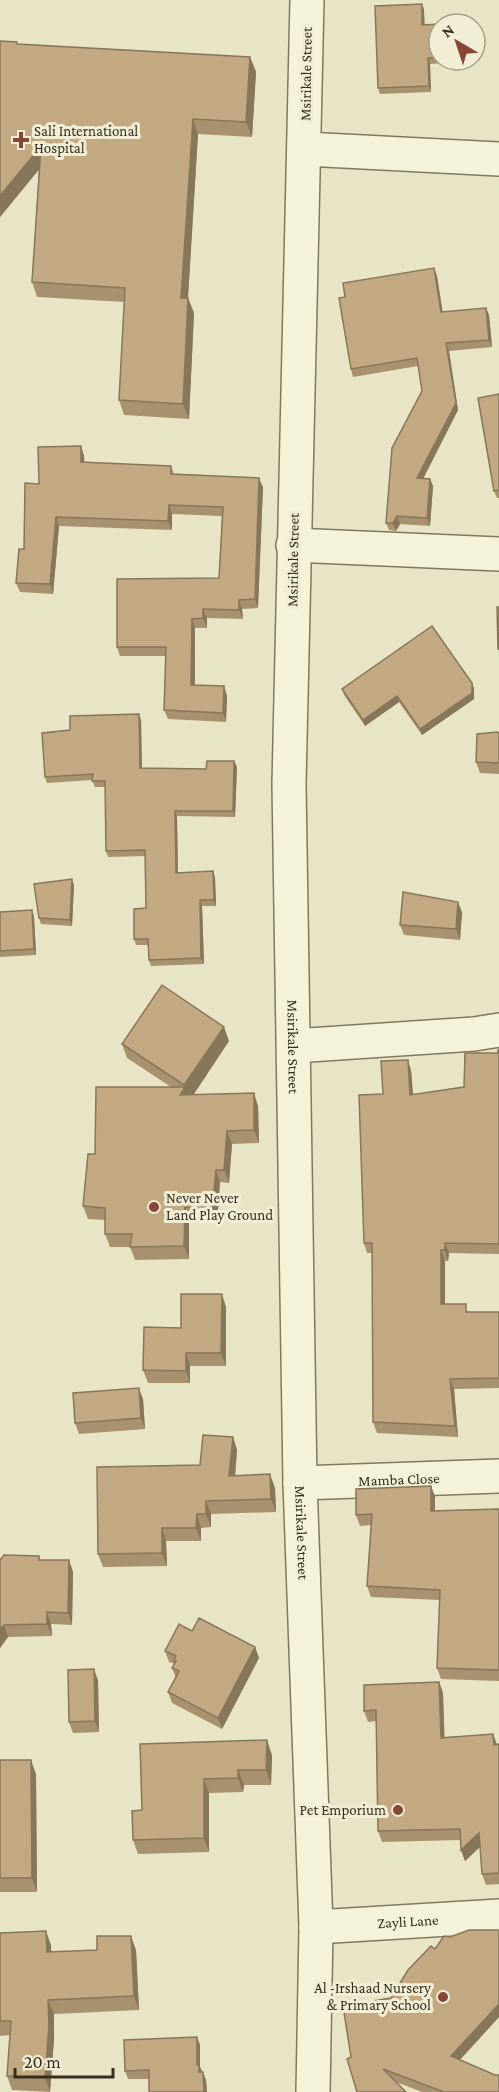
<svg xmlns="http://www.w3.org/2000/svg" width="499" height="2092" font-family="'Crimson Pro',serif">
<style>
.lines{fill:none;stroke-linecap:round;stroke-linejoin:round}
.minor-casing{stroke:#82785e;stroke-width:36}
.minor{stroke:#f4f2d8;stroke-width:33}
.wall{fill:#a7916f}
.shaded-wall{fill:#88765a}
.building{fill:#c2a981;stroke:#88765a;stroke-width:1.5}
.poi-dot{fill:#894635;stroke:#f1eed5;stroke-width:2}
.labels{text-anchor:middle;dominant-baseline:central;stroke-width:6;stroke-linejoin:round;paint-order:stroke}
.street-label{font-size:15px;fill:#342d20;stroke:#f1eed5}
.poi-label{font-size:15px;fill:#342d20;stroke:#f1eed5;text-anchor:start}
</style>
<rect width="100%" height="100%" fill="#e8e5c6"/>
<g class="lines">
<g class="minor-casing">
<g id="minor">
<path id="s1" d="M307 0 289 784 300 1483 316 1927 313 2092"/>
<path d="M305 149 499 159"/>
<path d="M293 545 499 554"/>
<path d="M294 1046 474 1034 499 1030"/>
<path id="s2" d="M300 1483 499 1476"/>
<path id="s3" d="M316 1927 499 1916"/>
</g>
</g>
<use href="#minor" class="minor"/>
</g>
<path class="wall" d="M424 9V25L439 24V60H471V61L430 64 431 92 380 94 378 88Z
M0 41 17 44 250 57 256 72 252 137 198 134 188 298 194 313 189 419 124 415 119 400 125 302 37 297 32 282 39 169 0 217Z
M434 268 437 276 442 312 486 308 489 315 492 347 449 351 458 410 423 478 430 479 433 486 430 526 400 524 396 531 389 530 386 523 422 391 418 366 353 377 351 369 345 297Z
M499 394V498H497L494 491Z
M81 446 84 456V462L171 466 174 474 263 487 258 608 242 609 243 619 207 618V628H195V685L224 686 227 696 226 722 168 719 164 710 166 656H120L117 647 219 578 222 516 172 514V530L59 526 53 594 20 592 16 583 39 484Z
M474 688V699L422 735 399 702 365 726 344 695 342 689Z
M141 720 142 768 206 769 234 761 237 767 235 817 177 816 178 873 215 877 216 906H202L204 964 151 966 149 960 148 945H136L134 939 146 908 145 856 108 857 106 851 105 787H95L92 780 47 783 45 777 70 730Z
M499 733V774L480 773 476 762Z
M74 885 72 926 41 924 39 918Z
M0 912 34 916 36 955 0 957Z
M462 912 460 940 404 935 400 925Z
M229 1041 193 1095 258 1106 259 1143 232 1144 229 1183 220 1182 217 1223 189 1220V1259L135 1260 130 1247H110L105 1234V1220L88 1219 83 1206 95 1154 171 1087 127 1058 122 1044Z
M499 1049V1254L449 1253 448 1261H445V1304L469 1312H499V1388L454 1389 458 1437 377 1433 373 1422 372 1253H367L364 1243 383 1094 411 1070 413 1095 464 1087 498 1053Z
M226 1307V1366H190V1383H148L143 1370 181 1328Z
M143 1399 145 1429 79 1434 75 1423Z
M233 1437 237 1450 235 1476 275 1488 276 1512 211 1514V1527L201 1528V1541H166L167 1566 103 1567 98 1554Z
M431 1486 435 1497V1511L499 1509V1681L441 1679 437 1668 440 1600 371 1597 367 1586 371 1525 360 1526 356 1515Z
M39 1556 40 1560H69L73 1572 72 1625 51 1624 52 1636 8 1637 0 1648V1560Z
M192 1631 255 1647 259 1658 222 1729 172 1703 168 1692 176 1678 172 1668 175 1664 169 1662 165 1651Z
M98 1680 99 1732 73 1733 69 1722Z
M439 1682 443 1693 444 1737 493 1734 497 1745 499 1744V1884L486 1885 482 1874 480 1847 465 1861 461 1850 460 1840 382 1842 378 1831 376 1721 368 1722 364 1711Z
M140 1744 272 1755 271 1785H244L243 1792 209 1793V1852L138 1854 133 1840 142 1810Z
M0 1760 36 1774 37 1892H0Z
M499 1930V2017L460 2060 499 2092H422L396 2082 351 2057 391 1998 435 1949 450 1937Z
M0 1933 51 1945V1952L136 1950 139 2010 54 2014V2039L50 2092 12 2090 7 2076 10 2035 0 2036Z
M200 2045V2067L206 2080 207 2092H149V2079H128L125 2071Z"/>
<path class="shaded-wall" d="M422 4 424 9 425 31 422 25Z
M250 57 256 72 252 137 246 122Z
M428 58 430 64 431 92 429 86Z
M193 119 198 134 187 313 181 298Z
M41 146 46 161 0 217V196Z
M434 268 437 276 444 320 441 312Z
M188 298 194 313 189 419 183 404Z
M486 308 489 315 492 347 489 340Z
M446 343 449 351 458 410 420 485 417 478Z
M81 446 84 456 85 471 81 462Z
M259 478 263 487 258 608 255 599Z
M430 479 433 486 430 526 427 518Z
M169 505 172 514V530L168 521Z
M397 516 400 524 396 531 393 523Z
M56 517 59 526 53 594 50 584Z
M239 600 242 609 243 619 239 610Z
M203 609 207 618V628L203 618Z
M192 619 195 628V694L191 685Z
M472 683 474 688V699L422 735 420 729Z
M224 686 227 696 226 722 223 713Z
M397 696 399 702 365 726 363 720Z
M139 714 141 720 142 774 140 768Z
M234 761 237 767 235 817 233 811Z
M175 811 177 816 178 879 176 873Z
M213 871 215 877 216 906 214 900Z
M72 879 74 885 72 926 70 920Z
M200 900 202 906 204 964 201 958Z
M458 902 462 912 460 940 456 929Z
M32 910 34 916 36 955 34 949Z
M224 1027 229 1041 190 1100 184 1085Z
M408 1060 411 1070 414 1106 410 1095Z
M185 1087 190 1100 180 1095Z
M254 1093 258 1106 259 1143 254 1130Z
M227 1131 232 1144 229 1183 224 1170Z
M216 1170 220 1182 217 1223 212 1210Z
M185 1207 189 1220V1259L184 1246Z
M445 1243 449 1253 448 1261 445 1250Z
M441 1250 445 1261V1314L441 1304Z
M222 1294 226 1307V1366L221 1353Z
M186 1353 190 1366V1383L186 1371Z
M450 1379 454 1389 458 1437 455 1426Z
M139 1388 143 1399 145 1429 141 1418Z
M233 1437 237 1450 234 1490 229 1476Z
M270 1474 275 1488 276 1512 271 1499Z
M431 1486 435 1497V1522L431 1511Z
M206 1501 211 1514V1527L206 1514Z
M197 1514 201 1528V1541L196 1528Z
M162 1528 166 1541 167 1566 162 1553Z
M69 1560 73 1572 72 1625 68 1613Z
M47 1612 51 1624 52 1636 47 1624Z
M4 1625 8 1637 0 1648V1630Z
M255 1647 259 1658 222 1729 218 1718Z
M94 1669 98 1680 99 1732 95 1721Z
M439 1682 443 1693 445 1749 441 1738Z
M493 1734 497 1745H494Z
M267 1740 272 1755 271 1785 266 1770Z
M31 1760 36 1774 37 1892 32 1878Z
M238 1770 244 1785 243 1792 238 1778Z
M204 1779 209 1793V1852L204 1838Z
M479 1833 483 1844 465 1861 461 1850Z
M46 1931 51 1945 52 1967 47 1952Z
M131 1936 136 1950 139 2010 134 1996Z
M48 2000 54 2014V2039L50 2092 45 2078Z
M499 2004V2017L455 2065 451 2056Z
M197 2037 200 2045V2067L203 2074 202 2080 197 2065Z
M203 2072 206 2080 207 2092H204Z"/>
<path class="building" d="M422 4V25L439 24V57L428 58 429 86 378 88 375 6Z
M468 23V24H444Z
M0 41 17 42V44L250 57 246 122 193 119 181 298H188L183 404 119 400 125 288 32 282 41 146 0 196Z
M434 268 441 312 486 308 489 340 446 343 456 403 417 478 430 479 427 518 397 516 393 523H386L392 448 422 391 417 358 351 369 339 298 345 297 343 283Z
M499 394V490L494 491 478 398Z
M81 446V462L171 466V474L259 478 255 599 239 600V610L203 609V618L192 619 191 685 224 686 223 713 164 710 166 647H117V579L219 578 223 507 169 505 168 521 56 517 50 584 16 583 19 549H24L25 483 39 484 38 447Z
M497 607H499V649H498Z
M432 626 472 683V693L420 729 397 696 363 720 342 689Z
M139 714 140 768 206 769 207 761H234L233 811H175L176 873 213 871 214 900H200L201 958 149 960 148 939H134V909L146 908 145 850 106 851 105 781H92L93 774 45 777 42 733 70 730V716Z
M497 732 499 733V763L476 762 477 734Z
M72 879 70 920 39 918 34 884Z
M403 892 458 902 456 929 400 925Z
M32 910 34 949 0 951V912Z
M162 985 224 1027 184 1085 122 1044Z
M499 1049V1244L445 1243V1250H441V1304H466V1312H499V1378L450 1379 455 1426 373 1422 372 1243H364L359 1095 383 1094 381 1061 408 1060 410 1095 464 1087 465 1053H498V1050Z
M96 1087H185L180 1095 254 1093V1130L227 1131 224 1170H216L212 1210 185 1207 184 1246 130 1247 132 1234H105V1208L83 1206 88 1154H95Z
M181 1294H222L221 1353H186V1371L143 1370 144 1327 181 1328Z
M139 1388 141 1418 75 1423 73 1393Z
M203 1435 233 1437 229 1476 270 1474 271 1499 206 1501V1514H197L196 1528H162V1553L98 1554 97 1467 200 1465Z
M431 1486V1511L499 1509V1670L437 1668 440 1590 367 1586 372 1514 356 1515V1489Z
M4 1555 39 1556V1560H69L68 1613 47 1612V1624L4 1625 0 1630V1560Z
M199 1618 255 1647 218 1718 168 1692 179 1671 172 1668 176 1661H174L176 1656 165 1651 179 1624 192 1631Z
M94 1669 95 1721 69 1722 68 1670Z
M439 1682 441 1738 493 1734 494 1745 499 1744V1873L482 1874 479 1833 461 1850 460 1829 378 1831 376 1710 364 1711V1685Z
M267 1740 266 1770H238V1778L204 1779V1838L133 1840 132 1811 142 1810 140 1744Z
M0 1760H31L32 1878H0Z
M469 1930H499V2004L451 2056 495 2075H499V2092H444L383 2069 406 2092H357L347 2059 351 2057 343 2006 391 1998 408 1970 431 1946 435 1949 444 1936 450 1937Z
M46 1931 47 1952 97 1950V1936H131L134 1996 48 2000 49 2025 45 2078 7 2076 11 2021H0V1933Z
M197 2037V2065H199V2072H203L204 2092H149V2070L125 2071 124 2040Z"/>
<g class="poi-dot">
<path d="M18 131h6v6h6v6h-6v6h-6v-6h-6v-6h6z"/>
<circle cx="154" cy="1207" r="6"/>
<circle cx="398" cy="1810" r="6"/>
<circle cx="443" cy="1997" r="6"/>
</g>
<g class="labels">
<g class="street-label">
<text transform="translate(306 74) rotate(-89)">Msirikale Street</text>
<text transform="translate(293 560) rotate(-89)">Msirikale Street</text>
<text stroke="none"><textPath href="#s1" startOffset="1047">Msirikale Street</textPath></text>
<text stroke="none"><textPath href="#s2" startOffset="99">Mamba Close</textPath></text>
<text stroke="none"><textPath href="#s1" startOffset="1533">Msirikale Street</textPath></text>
<text stroke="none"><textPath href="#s3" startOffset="92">Zayli Lane</textPath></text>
</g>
<g class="poi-label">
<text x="34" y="131">Sali International<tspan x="34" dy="17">Hospital</tspan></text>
<text x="166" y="1198">Never Never<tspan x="166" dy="17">Land Play Ground</tspan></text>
<text x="386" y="1810" text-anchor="end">Pet Emporium</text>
<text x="431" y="1988" text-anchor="end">Al -Irshaad Nursery<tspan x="431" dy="17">&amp; Primary School</tspan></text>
</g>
</g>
<g transform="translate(457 42) rotate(321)"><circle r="28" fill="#f1eed5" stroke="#a5a18d" stroke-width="1.5"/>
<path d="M0-4.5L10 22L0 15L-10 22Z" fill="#894635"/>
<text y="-9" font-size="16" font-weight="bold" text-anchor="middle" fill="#342d20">N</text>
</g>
<path d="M15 2068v9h98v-9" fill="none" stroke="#342d20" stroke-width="3"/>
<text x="24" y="2068" font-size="18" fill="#342d20" stroke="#f1eed5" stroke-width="4.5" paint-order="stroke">20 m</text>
</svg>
